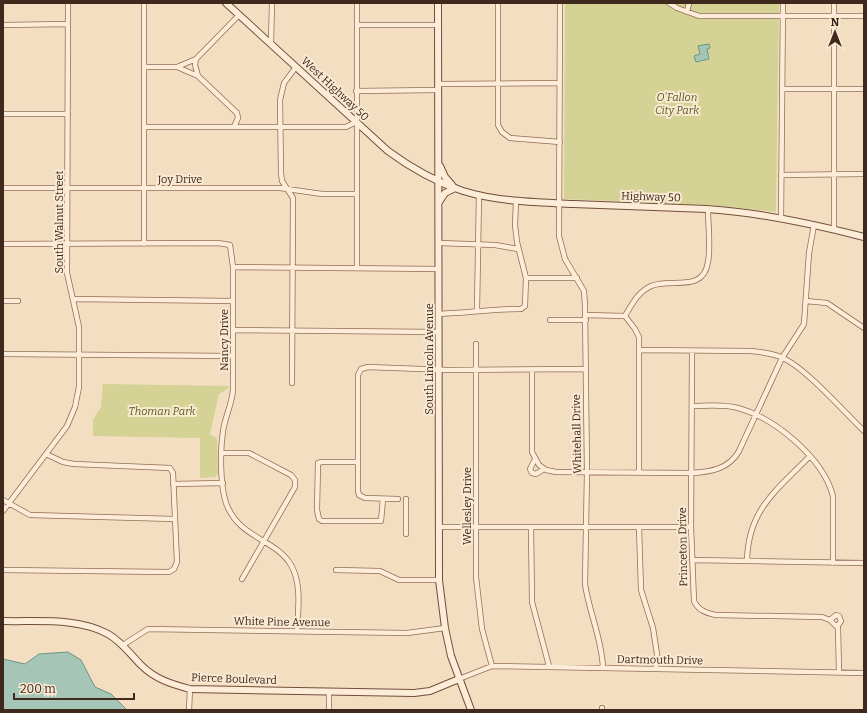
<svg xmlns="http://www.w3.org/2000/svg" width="867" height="713" font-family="Bitter,serif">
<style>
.green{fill:#d4d294}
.water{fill:#a5c6b7;stroke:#6a9685}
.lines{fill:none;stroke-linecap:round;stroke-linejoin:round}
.street-casing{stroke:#916d56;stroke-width:6}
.secondary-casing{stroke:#724e3a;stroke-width:8}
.street{stroke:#fdecd7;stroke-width:4.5}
.secondary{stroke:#fdecd7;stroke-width:6}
.labels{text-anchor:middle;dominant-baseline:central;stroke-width:4;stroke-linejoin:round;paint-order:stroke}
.street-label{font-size:11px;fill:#3f281c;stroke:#fae9d3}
.park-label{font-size:11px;font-style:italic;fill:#575e20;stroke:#fae9d3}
</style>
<rect width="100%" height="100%" fill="#f4dec2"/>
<path class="green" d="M565 3H779L776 212 709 205 564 199Z
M103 384 229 386V388L219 394 210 434 217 438 218 474 215 477 200 478V438L93 436V420L101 407Z"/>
<path class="water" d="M709 44 710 48 707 49 709 59 696 62 694 56 700 54 698 46Z
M68 652 81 660 95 687 111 694 127 710H3V659L25 664 39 654Z"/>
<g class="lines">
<g class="street-casing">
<path id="street" d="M357 3V268
M498 3V125L502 132 510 138 560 142
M560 3 559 236 565 259 584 291 585 306 587 472 585 584C589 612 602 639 603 668
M669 3 677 8 699 16H864
M687 12 689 3
M3 25 68 24
M357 25H439
M271 43 272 3
M196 59 195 65 198 76
M144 67H177L196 59 239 15
M177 67 198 76 237 113 238 118 234 127
M438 84 560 83
M782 89H864
M356 91 437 90
M3 114H68
M144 127H346L356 122
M781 175 864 174
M3 188H280L322 194H356
M781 219 783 3
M834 229V3
M439 243 495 245 518 249
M3 244 218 243 230 245 233 267V390C232 404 225 417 223 431 220 451 220 484 226 503 239 539 275 538 291 565 302 584 298 610 297 631
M144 244V3
M233 267 439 269
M526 278H577
M73 299 233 301
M3 301H18
M806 301 827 303 864 328
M477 310 479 195
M439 314C467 313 493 309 521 309L525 306 526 278 517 242 515 225 516 201
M585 315 625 316
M625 316C632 304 638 292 651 286 671 277 703 294 708 262 711 246 708 226 708 209
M625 316 635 329 639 337V472
M550 320H586
M234 330 439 332
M476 344V577L482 629 492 666
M640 350 751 351C761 352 771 353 781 357 805 367 844 412 864 431
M692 351 691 527 694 601C698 610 706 613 716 615L822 617 830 620 838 628 839 672
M3 354 233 356
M532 370V452L539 465 546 470 556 472 691 473C711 472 729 469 739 451L782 358 804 324 809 253 814 225
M292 383 293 198 282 181 281 173 280 100 284 83 296 67
M692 406C707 406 723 404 738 408 775 418 823 458 833 496V563
M222 453H249L291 475 295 480V487L242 579
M535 459 530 469 532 473 536 474 544 469
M358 462H322L318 463 317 510 319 519 322 521H381L383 499
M173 484 223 483
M398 499 365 498 359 495 358 491V375L361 369 368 367 448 370 585 369
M3 500 30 515 174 519
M3 511 67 426 75 407 79 387V327L67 273 68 3
M440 527H691
M639 527 641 590 653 628 657 654 656 668
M531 528 532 602 549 666
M406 534V499
M692 560 864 563
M747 561C748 509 777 490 810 456
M3 570 169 572 174 569 177 562 173 473 170 468 74 464 63 462 46 454
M336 570 380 571 399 580H439
M830 620 836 615 839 616 841 621 837 627
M123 645 148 629 407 633 445 628
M459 679 492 666 864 673
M329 692V710
M189 710 190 689
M602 710V708"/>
</g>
<g class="secondary-casing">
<path id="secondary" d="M226 3 388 151C411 168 436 182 463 191 499 202 536 202 573 204 618 206 662 207 706 209 759 212 813 224 864 237
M438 3 439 580 445 628 451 656 471 710
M440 166 445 177 452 185
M439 202 445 193 455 188
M3 621C37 622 77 617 108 634 122 642 130 654 141 665 155 679 171 684 190 689L414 693 430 691 459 679"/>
</g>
<use href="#street" class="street"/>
<use href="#secondary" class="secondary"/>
</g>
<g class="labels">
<g class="street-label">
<text transform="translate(335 89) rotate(43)">West Highway 50</text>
<text x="180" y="179">Joy Drive</text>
<text transform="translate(651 197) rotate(2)">Highway 50</text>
<text transform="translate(59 222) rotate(-90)">South Walnut Street</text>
<text transform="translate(224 340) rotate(-90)">Nancy Drive</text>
<text transform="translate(429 359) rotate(-90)">South Lincoln Avenue</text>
<text transform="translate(577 434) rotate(-91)">Whitehall Drive</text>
<text transform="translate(467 506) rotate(-90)">Wellesley Drive</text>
<text transform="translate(683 547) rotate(-91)">Princeton Drive</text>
<text transform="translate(282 622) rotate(1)">White Pine Avenue</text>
<text transform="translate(660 660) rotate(1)">Dartmouth Drive</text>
<text transform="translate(234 679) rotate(2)">Pierce Boulevard</text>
</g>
<g class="park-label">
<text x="677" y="97">O'Fallon<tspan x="677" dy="13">City Park</tspan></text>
<text x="162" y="411">Thoman Park</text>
</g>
</g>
<rect width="867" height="713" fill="none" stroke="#3f281c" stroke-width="8"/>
<g transform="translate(835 32)" stroke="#fae9d3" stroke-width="3" paint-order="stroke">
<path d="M0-3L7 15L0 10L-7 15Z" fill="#3f281c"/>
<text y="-6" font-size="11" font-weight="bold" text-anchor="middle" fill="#3f281c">N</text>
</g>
<path d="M14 693v6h120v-6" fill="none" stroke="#3f281c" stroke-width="2"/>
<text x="20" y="693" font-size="12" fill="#3f281c" stroke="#fae9d3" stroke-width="3" paint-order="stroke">200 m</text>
</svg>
